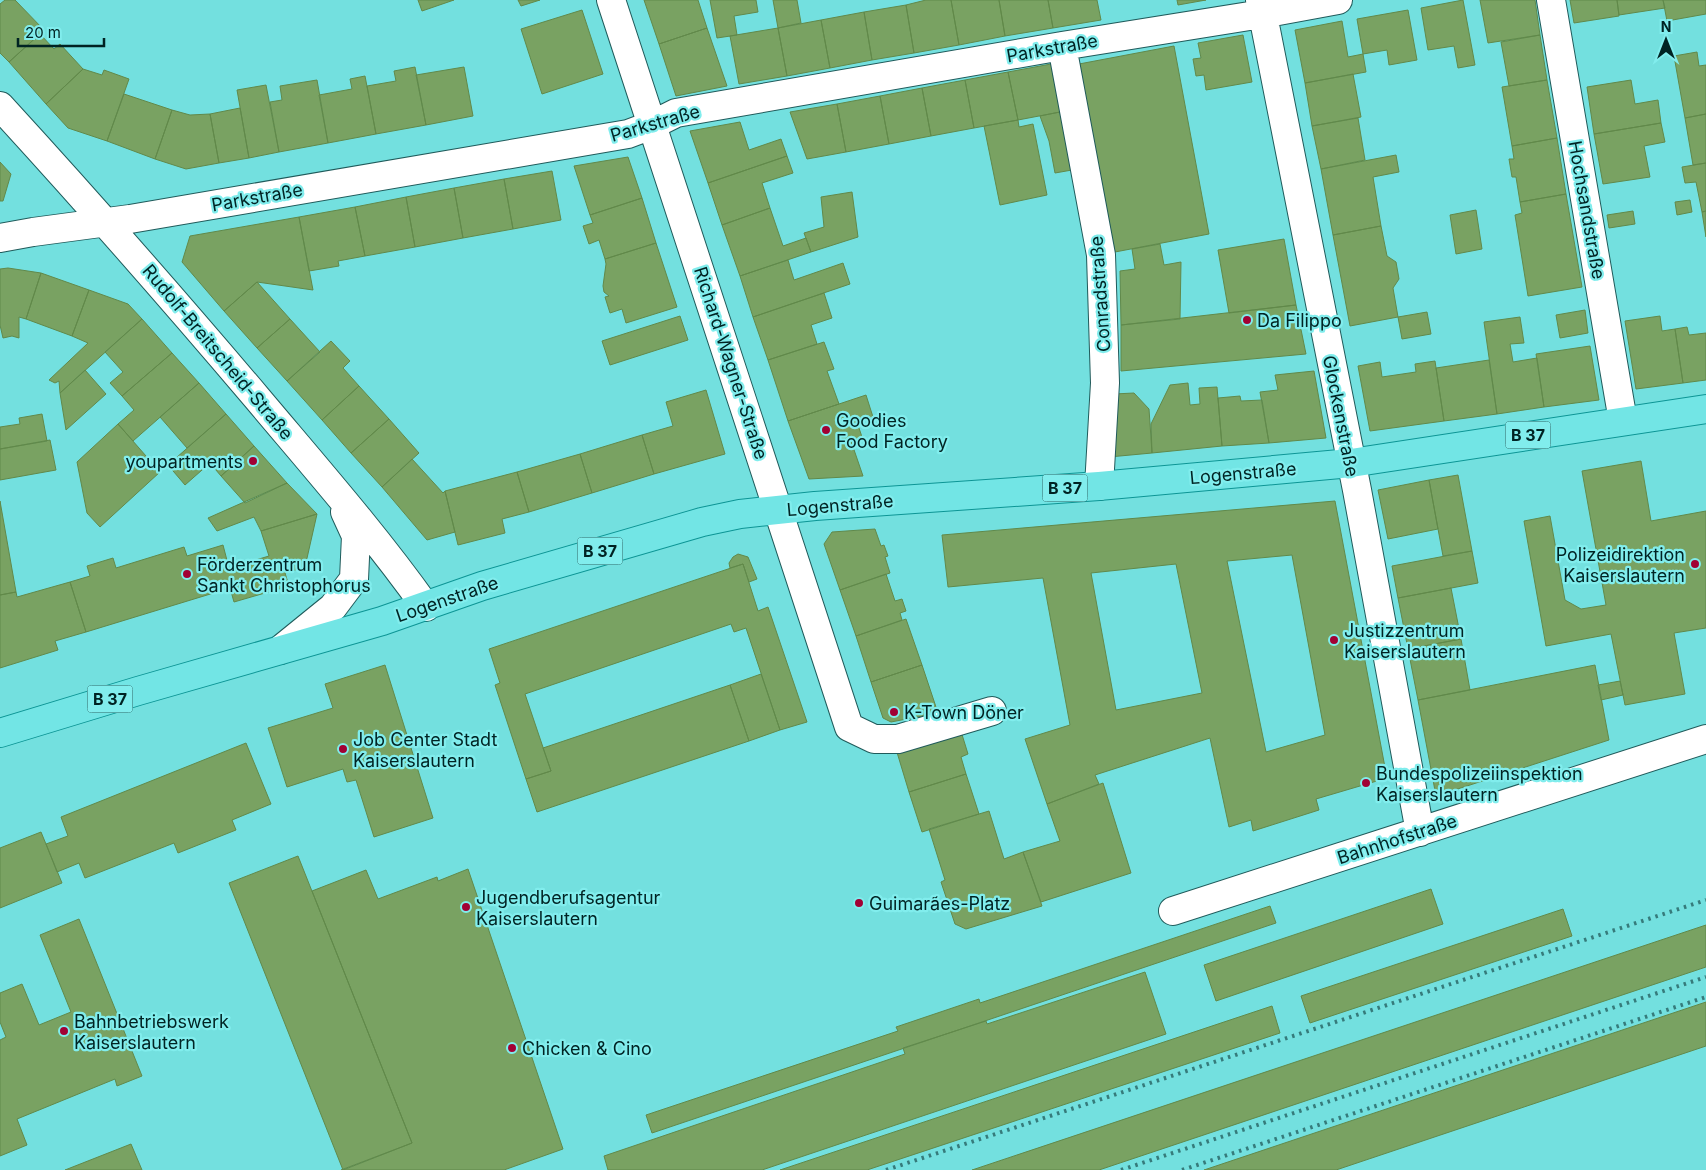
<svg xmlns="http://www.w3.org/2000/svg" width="1706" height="1170" font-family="Inter,sans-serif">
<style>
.building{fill:#79a262;stroke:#61894a;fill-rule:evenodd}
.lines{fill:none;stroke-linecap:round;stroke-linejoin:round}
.minor-casing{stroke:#205b5b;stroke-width:30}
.major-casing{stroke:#0d9595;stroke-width:30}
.minor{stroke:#fff;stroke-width:28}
.major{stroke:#72e5e5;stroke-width:28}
.rail{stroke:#367b7b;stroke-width:4;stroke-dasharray:2.5 5;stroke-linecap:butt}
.poi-dot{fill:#a10134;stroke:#81eded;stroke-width:2}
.labels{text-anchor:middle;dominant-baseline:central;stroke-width:4.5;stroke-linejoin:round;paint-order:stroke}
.shield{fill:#81eded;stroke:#276060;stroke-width:1}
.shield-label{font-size:16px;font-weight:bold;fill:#002323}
.street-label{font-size:18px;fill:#002323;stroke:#81eded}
.poi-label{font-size:18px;fill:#002323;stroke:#81eded;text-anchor:start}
</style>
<rect width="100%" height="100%" fill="#73e0df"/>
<path class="building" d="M5 0H15L44 30 9 62 0 53V4Z
M418 0H454L422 11Z
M518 0H540L521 6Z
M644 0H698L707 28 659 44Z
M710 0H756L758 12 734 16 737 35 717 38Z
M773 0H797L801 23 778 28Z
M926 0H951L959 45 914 53 906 5Z
M951 0H999L1005 36 959 45Z
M999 0H1048L1053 28 1005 36Z
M1048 0H1097L1101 20 1053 28Z
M1177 0H1206L1178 5Z
M1463 0 1475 65 1458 68 1454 46 1428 50 1421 8Z
M1480 0H1535L1540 35 1488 43Z
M1570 0H1617L1619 16 1574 23Z
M1617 0H1663L1665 8 1619 15Z
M1663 0H1706V14L1667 21Z
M906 5 914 53 872 60 864 12Z
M582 10 603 74 542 94 521 29Z
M1408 10 1417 60 1389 65 1387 50 1363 54 1357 19Z
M864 12 872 60 830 68 821 20Z
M821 20 830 68 787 76 778 28Z
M1342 21 1348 57 1363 54 1366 72 1305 83 1295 30Z
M707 28 727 86 676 96 659 44Z
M778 28 787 76 739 84 730 36Z
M40 34 54 49 60 44 83 69 46 104 9 62Z
M1243 35 1252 82 1206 90 1204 75 1196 76 1193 59 1201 58 1198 43Z
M1540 35 1547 80 1509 86 1501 42Z
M1174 46 1209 234 1115 252 1079 64Z
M1697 52 1699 66 1706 65V114L1685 118 1674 56Z
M1051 64 1060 112 1018 120 1008 72Z
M415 67 426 125 376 134 367 86 396 81 394 71Z
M464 67 473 116 426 125 416 75Z
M83 69 102 75 104 70 129 79 107 141 68 128 46 104Z
M1008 72 1018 120 974 128 965 80Z
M1353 74 1361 117 1312 126 1305 83Z
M365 76 376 134 328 143 319 95 352 89 350 79Z
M317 80 328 143 279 152 270 102 282 100 280 86Z
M965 80 974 128 931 136 922 88Z
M1547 80 1557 138 1512 146 1502 87Z
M1631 80 1635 104 1658 100 1661 123 1594 134 1587 87Z
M266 85 279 152 249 158 237 90Z
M922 88 931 136 889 144 880 96Z
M124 94 172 110 155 159 107 141Z
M880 96 889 144 846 152 837 104Z
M837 104 846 152 807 159 790 112Z
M240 108 249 158 219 163 210 114Z
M172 110 190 115 210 114 219 163 186 169 155 159Z
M1060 112 1072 170 1055 173 1049 141 1040 116Z
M1706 114V163L1693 165 1685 118Z
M1358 118 1365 160 1321 169 1312 126Z
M1018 120 1019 127 1033 124 1047 195 1000 205 984 126Z
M740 122 749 150 781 139 787 156 708 183 690 131Z
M1661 123 1665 142 1644 146 1650 177 1603 184 1594 134Z
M1557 138 1566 194 1520 202 1516 177H1512L1509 159H1514L1512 146Z
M1396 155 1399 172 1373 177 1381 226 1333 235 1321 169Z
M787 156 793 173 762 183 770 208 722 225 708 183Z
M628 157 642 198 590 215 574 166Z
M0 162 11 174 3 201H0Z
M1706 163V211L1702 212 1696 182 1685 183 1682 167Z
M552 171 561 220 513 229 504 179Z
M504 179 513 229 463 238 454 188Z
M454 188 463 238 415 247 406 197Z
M852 192 858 237 811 252 804 233 824 227 821 197Z
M1566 194 1582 287 1528 296 1515 215 1522 213 1520 202Z
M406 197 415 247 365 256 355 207Z
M642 198 656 243 605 259 599 240 589 244 583 226 593 223 590 215Z
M1690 200 1692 212 1677 215 1675 202Z
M355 207 365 256 338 261 339 266 309 271 299 217Z
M770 208 783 246 806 238 811 252 740 276 722 225Z
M1476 210 1482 249 1456 254 1450 215Z
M1633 211 1635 224 1609 228 1607 215Z
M1706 211V237L1702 212Z
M299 217 313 290 257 282 224 311 182 262 190 236Z
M1381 226 1387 256 1396 262 1399 279 1393 288 1398 317 1350 326 1333 235Z
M1284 239 1296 305 1229 313 1218 250Z
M656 243 677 307 626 323 622 309 610 313 605 297 609 296 604 292 603 286 606 264 605 259Z
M1160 244 1164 265 1181 262 1180 319 1121 325 1120 271 1135 269 1132 249Z
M788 260 794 280 843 263 850 284 753 317 740 276Z
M8 268 41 273 26 319 19 317V338L12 336 3 338 0 325V269Z
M41 273 89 290 72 336 26 319Z
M257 282 290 319 257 348 224 311Z
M89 290 128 304 142 319 60 393 59 381 55 383 49 380 88 343 72 336Z
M824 293 832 318 811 325 817 344 768 360 753 317Z
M1296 305 1306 354 1121 371V325Z
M1585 310 1588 333 1560 338 1556 315Z
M1427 312 1431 334 1402 339 1398 317Z
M680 316 688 340 610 365 602 341Z
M1660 316 1662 331 1675 329 1683 383 1636 389 1625 321Z
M1520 317 1524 343 1510 344 1513 362 1537 358 1544 407 1497 414 1484 322Z
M142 319 172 353 122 396 110 383 123 372 105 352Z
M290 319 320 352 287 381 257 348Z
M1687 327 1689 335 1706 333V380L1683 383 1675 329Z
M331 341 350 361 343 368 359 386 322 420 287 381Z
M824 342 834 369 827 371 839 404 788 421 768 360Z
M1590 346 1599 400 1544 407 1536 354Z
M172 353 199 383 133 441 118 424 134 410 122 396Z
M1489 360 1497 414 1444 421 1436 368Z
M1435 361 1444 421 1370 431 1358 366 1380 362 1382 377 1416 372 1415 364Z
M85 370 106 394 66 430 60 393Z
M1314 371 1326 438 1269 443 1260 392 1278 390 1275 375Z
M199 383 226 414 187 448 160 417Z
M1188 383 1190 405 1200 404 1199 388 1217 387 1222 446 1152 453 1151 424 1170 385Z
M359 386 389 419 351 453 322 420Z
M706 390 725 454 654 474 642 435 673 426 666 402Z
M1134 393 1149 409 1152 453 1109 457 1114 394Z
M866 395 873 417 857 422 862 437 851 441 863 476 809 479 788 421Z
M1240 396 1241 401 1262 400 1269 443 1222 446 1218 398Z
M42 414 47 441 0 449V427L20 424 19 418Z
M226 414 254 446 221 476 210 463 185 485 168 465Z
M389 419 419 453 382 487 351 453Z
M118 424 160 472 100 527 87 513 77 462Z
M642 435 654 474 592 493 580 454Z
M50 440 56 470 0 480V449Z
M254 446 287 483 245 503 221 476Z
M580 454 592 493 529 512 517 472Z
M412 459 443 493 445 491 455 532 427 540 382 487Z
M1641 461 1651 521 1706 511V628L1674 633 1685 694 1625 705 1611 634 1546 646 1524 521 1550 516 1565 600 1581 609 1606 605 1582 471Z
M517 472 529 512 502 519 505 533 458 545 445 491Z
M1458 475 1472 551 1443 556 1429 480Z
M1429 480 1438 529 1388 539 1378 490Z
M287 483 317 514 261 531 254 517 217 531 208 518Z
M0 501 16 592 0 595Z
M1335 501 1387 778 1316 799 1319 810 1253 831 1251 820 1229 827 1210 738 1095 775 1099 784 1047 804 1025 739 1070 725 1043 578 948 587 942 535ZM1292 555 1325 735 1266 752 1227 561ZM1176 564 1202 693 1116 710 1091 573Z
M317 514 305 567 285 573 289 586 234 602 230 588 86 632 70 582 90 576 87 566 113 558 116 568 184 547 187 556 223 545 229 568 269 556 261 531Z
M875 529 881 546 884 545 888 556 885 557 890 573 840 590 824 544 832 532Z
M1472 551 1478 583 1398 598 1392 566Z
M738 554 748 557 757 579 749 582 743 564 730 568 729 563 733 557Z
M743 564 758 611 768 607 807 722 780 730 746 628 734 632 731 624 525 694 551 771 526 779 495 685 500 683 489 649Z
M886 574 895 601 902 599 906 611 900 613 902 620 856 636 840 590Z
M70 582 86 632 55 641 58 650 0 668V595L16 592 17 597Z
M1451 588 1461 639 1408 649 1398 598Z
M906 619 922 665 871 682 856 636Z
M1461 639 1470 690 1418 700 1408 649Z
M385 665 433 818 374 837 356 780 347 782 343 769 287 787 268 728 333 708 325 684Z
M922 665 938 713 891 722 883 718 871 682Z
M1595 665 1609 740 1436 796 1418 700Z
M761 674 780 730 749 741 730 685Z
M1620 681 1623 695 1601 700 1598 685Z
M730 685 749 741 537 812 526 779 551 771 543 748Z
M960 728 968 754 961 757 966 774 909 792 896 749Z
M246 743 271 804 232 820 236 830 178 853 174 843 85 878 79 863 57 872 46 844 68 836 61 817Z
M966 774 979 814 922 832 909 792Z
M1103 783 1131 873 1041 902 1023 852 1060 841 1047 804Z
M989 811 1004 859 1023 852 1042 906 966 929 955 924 941 882 945 880 929 829Z
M41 832 62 883 0 908V848Z
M298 856 412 1143 343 1170 229 883Z
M468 869 563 1149 504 1170H341L412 1143 312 891 366 870 378 899 437 877 438 881Z
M1431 889 1443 924 1216 1001 1204 965Z
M1270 906 1276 923 652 1133 646 1115 898 1031 896 1027 979 999 980 1003Z
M1563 909 1572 936 1310 1023 1301 996Z
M79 919 142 1076 117 1086 115 1079 17 1119 27 1145 0 1156V1040L6 1037 0 1022V993L22 984 39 1025 71 1012 40 935Z
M1706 925V967L1099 1170H972Z
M1145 972 1166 1034 762 1170H608L604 1156 905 1054 903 1048 986 1021 987 1024Z
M1706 1002V1046L1336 1170H1204Z
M1272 1006 1280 1033 867 1170H780Z
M131 1144 142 1170H65Z"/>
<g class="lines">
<g class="minor-casing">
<path id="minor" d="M611 0 849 727 874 739H898L992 711
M1260 0 1357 490 1420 832
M1551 0 1623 421
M1062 46 1101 255 1105 383 1099 486
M0 106C88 202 173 299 257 398 315 467 374 534 426 607
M0 238 33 232 130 219 628 134 652 125 676 113 1062 46 1262 14 1338 0
M280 650 333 607 354 579 356 536 345 512
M1173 911 1706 739"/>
</g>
<g class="major-casing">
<path id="major" d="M0 733 138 691 382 621 482 586 702 522 740 514 815 506 1099 486 1351 463 1706 409"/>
</g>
<use href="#minor" class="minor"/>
<use href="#major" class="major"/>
<path class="rail" d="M886 1170 1706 900
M1121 1170 1706 977
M1182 1170 1706 997"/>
</g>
<g class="poi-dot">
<circle cx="1247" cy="320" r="5"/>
<circle cx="826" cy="430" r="5"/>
<circle cx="253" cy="461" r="5"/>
<circle cx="1695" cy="564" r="5"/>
<circle cx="187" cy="574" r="5"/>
<circle cx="1334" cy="640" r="5"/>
<circle cx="894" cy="712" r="5"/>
<circle cx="343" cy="749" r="5"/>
<circle cx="1366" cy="783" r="5"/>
<circle cx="859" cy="903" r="5"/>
<circle cx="466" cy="907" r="5"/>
<circle cx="64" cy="1031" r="5"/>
<circle cx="512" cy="1048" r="5"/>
</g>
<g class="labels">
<g class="shield">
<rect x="1505.5" y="421.5" width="45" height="27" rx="4"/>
<rect x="1042.5" y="474.5" width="45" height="27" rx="4"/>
<rect x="577.5" y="537.5" width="45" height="27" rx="4"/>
<rect x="87.5" y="685.5" width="45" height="27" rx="4"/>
</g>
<g class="shield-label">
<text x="1528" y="435">B 37</text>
<text x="1065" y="488">B 37</text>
<text x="600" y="551">B 37</text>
<text x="110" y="699">B 37</text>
</g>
<g class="street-label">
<text transform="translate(1052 48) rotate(-10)">Parkstraße</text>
<text transform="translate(655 123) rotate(-16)">Parkstraße</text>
<text transform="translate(257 197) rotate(-10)">Parkstraße</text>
<text transform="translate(1587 210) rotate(80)">Hochsandstraße</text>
<text transform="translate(1100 294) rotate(-94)">Conradstraße</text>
<text transform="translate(218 352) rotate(50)">Rudolf-Breitscheid-Straße</text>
<text transform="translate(731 363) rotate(72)">Richard-Wagner-Straße</text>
<text transform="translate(1341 416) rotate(79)">Glockenstraße</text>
<text transform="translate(1243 473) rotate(-5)">Logenstraße</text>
<text transform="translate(840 505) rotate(-5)">Logenstraße</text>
<text transform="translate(447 599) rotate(-19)">Logenstraße</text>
<text transform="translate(1397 839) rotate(-18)">Bahnhofstraße</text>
</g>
<g class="poi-label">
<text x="1257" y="320">Da Filippo</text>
<text x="836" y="420">Goodies<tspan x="836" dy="21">Food Factory</tspan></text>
<text x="243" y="461" text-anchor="end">youpartments</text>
<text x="1685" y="554" text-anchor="end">Polizeidirektion<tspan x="1685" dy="21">Kaiserslautern</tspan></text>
<text x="197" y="564">Förderzentrum<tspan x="197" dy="21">Sankt Christophorus</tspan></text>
<text x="1344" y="630">Justizzentrum<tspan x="1344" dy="21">Kaiserslautern</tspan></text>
<text x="904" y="712">K-Town Döner</text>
<text x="353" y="739">Job Center Stadt<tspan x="353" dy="21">Kaiserslautern</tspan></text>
<text x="1376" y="773">Bundespolizeiinspektion<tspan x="1376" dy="21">Kaiserslautern</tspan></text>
<text x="476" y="897">Jugendberufsagentur<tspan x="476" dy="21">Kaiserslautern</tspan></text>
<text x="869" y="903">Guimarães-Platz</text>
<text x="74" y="1021">Bahnbetriebswerk<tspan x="74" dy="21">Kaiserslautern</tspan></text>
<text x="522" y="1048">Chicken &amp; Cino</text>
</g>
</g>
<g transform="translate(1666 40)" stroke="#81eded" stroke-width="4" paint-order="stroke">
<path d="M0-4L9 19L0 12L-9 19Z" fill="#002323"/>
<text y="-8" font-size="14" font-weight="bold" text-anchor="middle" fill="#002323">N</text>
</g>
<path d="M18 38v8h86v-8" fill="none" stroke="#002323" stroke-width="2.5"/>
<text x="25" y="38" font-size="15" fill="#002323" stroke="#81eded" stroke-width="4" paint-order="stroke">20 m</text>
</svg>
